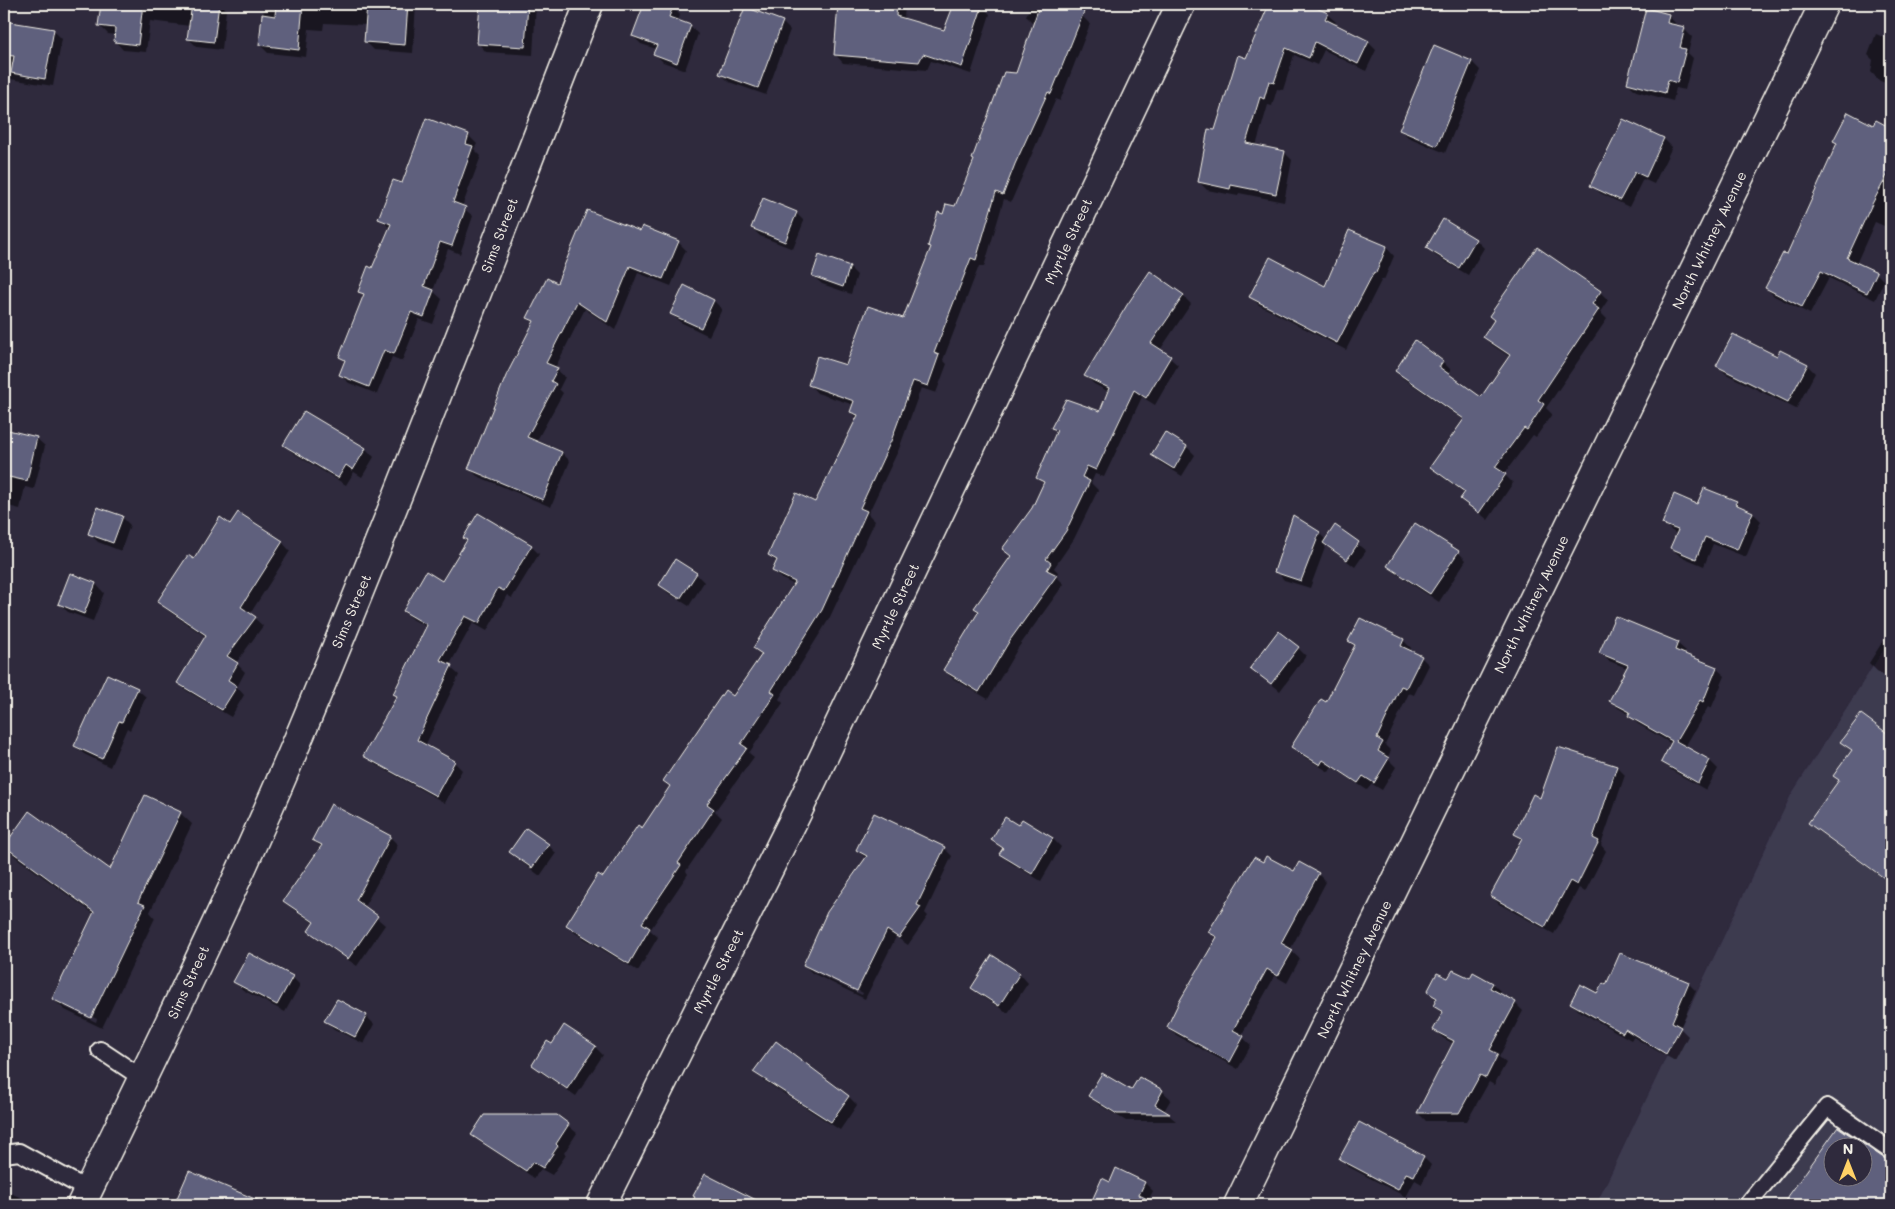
<svg xmlns="http://www.w3.org/2000/svg" width="1895" height="1209" font-family="Mali,sans-serif">
<style>
.built{fill:#3d3a50;fill-rule:evenodd}
.shadow{fill:#0007;fill-rule:evenodd}
.building{fill:#5f607d;stroke:#f4f1e8;fill-rule:evenodd}
.lines{fill:none;stroke-linecap:round;stroke-linejoin:round}
.lane-casing{stroke:#f4f1e8;stroke-width:20}
.street-casing{stroke:#f4f1e8;stroke-width:31}
.lane{stroke:#2f2a3d;stroke-width:16}
.street{stroke:#2f2a3d;stroke-width:28}
.labels{text-anchor:middle;dominant-baseline:central;stroke-width:4.5;stroke-linejoin:round;paint-order:stroke}
.street-label{font-size:14px;fill:#f4f1e8;stroke:#2f2a3d}
</style>
<rect width="100%" height="100%" fill="#2f2a3d"/>
<filter id="ink" filterUnits="userSpaceOnUse"><feTurbulence type="fractalNoise" baseFrequency=".02" numOctaves="2"/><feDisplacementMap in="SourceGraphic" scale="10" xChannelSelector="R" yChannelSelector="G"/><feConvolveMatrix kernelMatrix="1 2 1 2 8 2 1 2 1" color-interpolation-filters="sRGB"/></filter>
<g filter="url(#ink)">
<path class="built" d="M1891 638V1205H1596L1791 795ZM1832 1146H1862V1176H1832Z"/>
<path class="shadow" d="M102 4H224V7L226 10 222 50 197 47 189 39 190 26 150 21 146 52 123 50 115 41 116 35 108 34 100 26Z
M269 4H416L413 53 374 50 366 42 367 25 324 23 323 30 309 29 306 57 268 53 260 45 264 7H269Z
M481 4H536L533 55 486 52 478 43Z
M645 4H663L672 7 680 15 678 22 690 26 698 34 685 70 663 62 655 54 656 49 641 44 633 36Z
M839 4H903L905 5 904 19 945 31 955 4H974L981 6 990 14 971 74 931 61 927 70 843 63 835 54Z
M1031 4H1052L1082 16 1090 24 1060 101 1056 99 1011 202 1004 199 984 267 979 266 943 360 947 364 936 393 921 388 899 449 868 514 875 521 829 619 779 699 783 703 749 753 754 757 715 811 722 818 686 871 688 874 650 930 658 937 638 971 575 933 567 925 642 829 671 787 665 781 734 697 762 656 755 648 795 585 782 579 774 571 777 563 770 555 816 504 858 419 851 412 854 405 817 393 809 384 847 367 904 320 932 248 930 246 944 215 956 208 1016 74 1034 24 1026 16Z
M1270 4H1303L1327 14 1336 22 1334 25 1368 42 1376 50 1366 71 1324 50 1317 65 1294 55 1283 90 1277 89 1272 106 1268 105 1256 146 1284 152 1292 160 1284 202 1239 193 1238 196 1207 190 1199 182 1216 132Z
M1668 15 1676 24V26L1684 29 1692 37 1688 53 1693 58 1685 90 1676 88 1673 101 1636 91 1628 83Z
M4 22 53 30 62 39 53 86 4 78Z
M782 22 790 30 766 95 729 82 721 74Z
M1890 26H1891V85L1880 81 1871 72 1873 60 1868 55 1876 34 1886 38Z
M1435 47 1472 62 1480 70 1445 153 1408 137 1400 129Z
M1624 120 1664 139 1672 147 1654 184 1643 179 1629 207 1600 193 1592 185Z
M1876 122 1891 129V229L1875 222 1856 264 1876 273 1884 281 1875 300 1829 278 1810 314 1774 296 1766 288 1788 256 1838 144 1834 140 1873 126Z
M469 136 477 144 474 149 481 156 462 207 473 216 460 254 448 249 433 291 442 299 433 324 419 319 402 361 392 357 377 394 349 383 340 375 346 362 340 357 365 296 359 291 373 270 390 228 380 219 403 185Z
M796 213 804 221 793 249 760 236 752 228Z
M1443 221 1476 240 1484 248 1468 275 1436 256 1428 248Z
M640 233 678 242 686 250 671 286 638 273 615 330 585 309 555 368 565 377 559 389 563 393 536 442 562 453 570 461 551 507 477 476 469 468 535 324 528 317 558 285Z
M1386 247 1394 256 1384 280 1382 279 1346 350 1259 305 1251 297 1325 287Z
M849 267 857 275 851 294 822 284 813 276Z
M684 287 714 301 722 309 709 336 680 322 672 314Z
M1600 292 1608 300 1600 312 1607 319 1546 408 1552 414 1536 437 1533 435 1504 474 1513 483 1488 520 1462 499 1466 493 1440 475 1432 467 1464 420 1404 379 1396 371 1443 362 1451 370 1447 375 1482 399 1510 357 1492 345 1484 337Z
M1183 296 1191 304 1160 350 1178 365 1155 405 1142 397 1104 477 1095 474 1091 483 1098 490 1074 539 1054 568 1058 572 1056 576 1064 584 1018 648 988 699 952 678 944 670 1012 557 1004 549 1033 509 1044 484 1038 478 1058 432 1053 427 1101 412 1109 392 1094 384 1086 376Z
M1777 358 1807 365 1815 373 1796 409 1726 374 1718 366Z
M304 412 366 449 374 457 362 477 354 472 346 485 293 453 285 445Z
M4 430 36 438 45 446 34 489 25 487 20 509 4 505Z
M1165 434 1187 447 1195 455 1182 476 1161 463 1153 454Z
M1736 502 1743 509 1753 513 1761 521 1746 557 1713 544 1704 566 1680 556 1671 548 1677 534 1672 531 1663 523 1698 505Z
M238 513 282 542 290 551 250 614 263 626 236 663 245 672 237 687 244 695 231 717 187 691 178 683 206 637 167 610 159 602 194 561 231 525Z
M122 517 130 525 121 551 98 542 90 534Z
M1336 527 1366 551 1355 567 1326 545 1310 588 1284 580 1276 571 1319 533 1326 540Z
M465 538 531 546 539 554 512 598 507 595 487 631 473 623 449 666 459 675 425 746 454 762 462 770 445 803 373 763 365 755 398 697 394 694 427 627 412 619 404 611 443 583 468 541Z
M1458 552 1466 560 1439 602 1397 574 1389 566Z
M71 574 96 584 104 593 93 621 68 612 59 604Z
M696 574 704 582 689 606 668 593 660 585Z
M1403 640 1411 648 1410 652 1421 657 1429 665 1414 695 1409 693 1385 745 1391 751 1387 758 1396 767 1382 790 1372 784 1367 790 1332 767 1329 772 1301 755 1293 747 1327 704 1355 647 1350 641Z
M1883 641 1891 646V681L1877 671 1869 663Z
M1677 643 1686 651 1684 655 1716 668 1725 676 1711 709 1708 707 1685 747 1710 761 1718 769 1706 790 1671 770 1663 762 1672 744 1638 724 1630 716V715L1618 708 1610 700 1627 668 1609 661 1601 653Z
M1298 648 1306 656 1280 691 1252 668Z
M137 689 146 697 130 730 127 728 110 767 84 754 75 746Z
M1861 715 1891 738V884L1818 831 1810 822 1840 780 1853 751 1842 741Z
M1617 767 1625 775 1601 845 1606 851 1585 892 1579 888 1554 934 1499 904 1491 896 1522 841 1515 833 1541 800Z
M180 813 192 824 150 912 155 918 102 1028 65 1010 53 999 94 914 17 858 5 847 110 871ZM65 1004 97 1019 96 1022 65 1007Z
M1022 821 1053 839 1061 847 1041 881 1009 862 1001 854 1004 850 992 840 1018 827Z
M390 837 398 845 364 907 385 925 357 966 318 939 310 930 315 924 293 909 285 901 322 848 313 840Z
M548 845 556 853 540 876 519 860 511 852Z
M944 848 952 856 925 913 928 916 908 945 896 937 865 999 812 973 804 965 867 859 857 850ZM812 968 863 993 862 995 812 971Z
M1264 863 1294 873 1318 874 1326 882 1290 950 1300 959 1287 983 1275 976 1241 1036 1251 1045 1238 1069 1176 1035 1168 1027 1217 939 1210 932Z
M993 957 1020 974 1028 983 1008 1013 981 996 973 988Z
M1473 973 1493 984 1501 992 1499 995 1515 1003 1523 1011 1499 1057 1506 1063 1494 1085 1489 1082 1467 1121H1426L1418 1113 1454 1044 1443 1038 1435 1030 1443 1014 1435 1006 1437 1000 1429 992 1449 980 1470 979Z
M292 977 300 985 285 1012 243 990 235 982Z
M1688 983 1696 991 1680 1028 1688 1036 1675 1061 1633 1037 1631 1040 1579 1011 1571 1003 1598 994 1607 987Z
M366 1016 374 1024 364 1044 334 1029 326 1021Z
M777 1042 849 1097 857 1105 840 1130 763 1080 755 1072Z
M595 1047 603 1055 576 1096 542 1073 534 1064Z
M1139 1078 1162 1091 1171 1099 1164 1111 1176 1121H1126L1098 1104 1090 1096 1131 1092Z
M556 1116 577 1133 564 1153 566 1155 552 1175 541 1169 534 1178 481 1142 472 1134Z
M1839 1129 1891 1166V1205H1783ZM1832 1146H1862V1176H1832Z
M1423 1157 1431 1165 1422 1184 1415 1180 1406 1197 1349 1167 1341 1159Z
M189 1172 252 1199 258 1205H175Z
M705 1176 764 1205H692Z
M1102 1180 1111 1184 1145 1183 1153 1191 1146 1205H1091Z
M4 1190 37 1205H4Z
M483 1199 492 1205H479Z"/>
<path class="building" d="M101 4H143L138 45 114 42 115 28 98 26Z
M192 4H219L214 42 187 39Z
M276 4H303L299 50 259 45 262 14 275 16Z
M367 4H408L405 45 364 42Z
M480 4H528L525 47 477 44Z
M644 4H674L669 17 691 25 677 63 653 54 657 45 632 36Z
M838 4H897L896 16 944 30 954 4H983L962 67 923 54 919 62 834 55Z
M1040 4H1087L1051 94 1048 92 1015 164 1003 195 996 192 976 260 971 258 934 353 939 355 928 386 913 381 891 441 860 508 867 511 822 610 771 691 775 694 741 744 747 748 707 804 714 809 678 863 681 865 642 923 650 928 629 964 566 925 598 874 603 877 638 825 642 828 670 786 663 781 725 690 733 696 762 654 753 648 795 582 772 571 777 560 768 555 796 493 815 502 858 415 850 412 854 401 808 385 817 356 846 365 868 306 903 318 931 247 928 246 938 212 943 214 946 204 955 206 974 160 972 159 1004 72 1016 73Z
M1269 4H1307L1328 13 1325 19 1369 41 1358 64 1315 42 1309 58 1286 48 1274 83 1269 81 1264 99 1260 97 1246 143 1285 151 1276 194 1231 185 1230 189 1198 182 1208 129 1215 130 1238 55 1246 58Z
M745 7 783 21 758 88 719 74Z
M1646 8 1669 14 1667 23 1685 27 1680 48 1686 49 1677 83 1668 80 1665 93 1627 83Z
M4 21 54 29 45 79 11 73 14 56 4 55Z
M1434 45 1472 61 1437 146 1399 130Z
M1848 112 1873 125 1876 120 1891 128V168L1872 204 1847 258 1877 272 1867 293 1821 271 1802 307 1765 288 1783 253 1787 254 1837 143 1833 141Z
M426 118 469 134 466 144 473 146 453 202 466 207 452 246 440 242 424 286 434 290 424 317 411 312 394 354 384 350 369 387 339 375 345 360 339 357 364 294 358 292 368 266 372 268 391 224 378 219 393 180 402 183Z
M1623 119 1664 138 1646 177 1635 172 1620 200 1590 186Z
M763 198 797 212 785 242 751 228Z
M587 210 640 231 642 226 679 241 663 279 630 266 607 322 577 302 546 363 558 368 551 381 556 384 527 437 562 452 543 500 468 469 506 376 534 321 527 318 547 278 557 283Z
M1443 219 1476 239 1459 268 1426 248Z
M1349 230 1387 246 1376 273 1374 272 1337 343 1249 297 1270 257 1325 286Z
M1537 247 1601 291 1592 304 1599 309 1538 400 1544 404 1527 430 1524 428 1495 467 1506 474 1479 513 1460 499 1465 492 1430 467 1464 419 1395 371 1415 340 1443 361 1439 367 1481 397 1510 355 1483 337 1494 320 1489 316Z
M819 255 850 266 843 287 812 276Z
M1150 271 1184 295 1151 343 1171 356 1146 398 1134 390 1096 470 1087 466 1082 477 1090 481 1066 531 1046 559 1051 563 1047 570 1057 575 1010 640 979 692 943 670 979 611 974 608 1011 556 1002 549 1032 508 1044 482 1036 478 1057 430 1051 428 1066 399 1100 411 1109 388 1084 376 1127 305Z
M684 285 714 300 701 328 670 314Z
M1733 334 1777 356 1780 350 1808 364 1788 402 1716 366Z
M304 411 366 448 353 470 346 465 338 478 283 445Z
M4 429 37 437 27 481 4 476Z
M1165 432 1187 446 1174 469 1151 455Z
M1704 488 1737 501 1735 504 1753 512 1737 550 1705 537 1696 559 1670 548 1678 530 1662 524 1674 494 1697 504Z
M97 507 123 516 113 543 88 534Z
M238 512 283 541 241 607 256 617 227 656 238 663 228 680 237 686 222 710 177 683 206 635 157 602 188 555 194 559 220 517 230 524Z
M478 513 532 545 504 591 498 588 479 623 465 616 440 660 452 665 417 740 455 761 436 796 363 756 397 696 393 694 427 625 403 611 426 571 442 581 467 540 463 538Z
M1293 515 1320 532 1301 581 1274 572Z
M1415 523 1459 551 1430 594 1387 566Z
M1335 525 1359 542 1347 560 1323 543Z
M675 559 697 573 680 599 659 585Z
M70 573 96 583 84 614 58 604Z
M1615 616 1678 642 1675 650 1717 667 1703 702 1700 700 1676 741 1710 760 1698 783 1661 762 1672 741 1628 716 1630 712 1609 701 1628 665 1599 653Z
M1360 618 1404 639 1401 646 1422 656 1406 688 1401 686 1377 738 1383 742 1378 751 1389 758 1374 783 1363 776 1358 783 1323 760 1320 765 1291 747 1321 699 1326 702 1355 645 1348 641Z
M1278 631 1299 647 1271 684 1250 668Z
M107 674 138 688 122 722 119 721 102 759 74 746Z
M1861 714 1891 736V883L1808 823 1839 780 1833 776 1852 750 1840 742Z
M1558 747 1617 766 1593 838 1599 841 1577 885 1570 881 1545 927 1490 896 1522 838 1514 834 1533 794 1540 798Z
M145 795 181 812 138 902 145 905 91 1018 52 999 94 912 4 846 29 811 110 869Z
M331 804 391 836 356 900 378 916 348 959 308 931 314 922 283 901 322 845 312 840Z
M874 813 945 847 917 905 921 907 899 938 887 930 857 991 803 965 827 912 867 856 856 850Z
M1005 817 1018 825 1022 819 1053 838 1032 874 999 854 1003 848 991 840Z
M526 828 549 844 532 868 509 852Z
M1266 856 1294 871 1299 862 1319 873 1281 943 1293 950 1278 976 1267 969 1233 1030 1244 1036 1230 1062 1167 1027 1179 1002 1217 937 1208 932 1254 857 1263 862Z
M249 953 293 976 277 1005 233 982Z
M1620 953 1689 982 1672 1022 1681 1027 1666 1054 1625 1029 1623 1033 1570 1003 1580 984 1597 993 1603 983 1606 985Z
M992 955 1020 973 999 1006 971 988Z
M1453 970 1470 978 1473 972 1493 983 1490 988 1516 1002 1490 1050 1498 1054 1486 1078 1480 1075 1459 1113H1417L1454 1041 1433 1030 1443 1012 1433 1006 1437 998 1427 992 1437 973 1448 978Z
M337 999 367 1015 355 1037 324 1021Z
M564 1025 596 1046 567 1089 532 1065 547 1041 552 1044Z
M776 1041 849 1096 831 1122 753 1072Z
M1102 1073 1131 1090 1139 1077 1163 1090 1155 1105 1170 1114H1117L1088 1096Z
M484 1115H557L569 1124 556 1144 558 1146 543 1168 533 1162 526 1171 471 1135Z
M1359 1122 1424 1156 1414 1176 1406 1173 1398 1190 1339 1159Z
M1838 1127 1891 1163V1205H1782ZM1832 1146H1862V1176H1832Z
M1116 1168 1145 1182 1139 1195 1160 1205H1090L1102 1178 1110 1182Z
M189 1171 269 1205H174Z
M705 1174 766 1205H690L695 1197 693 1196Z"/>
<g class="lines">
<g class="lane-casing">
<path id="lane" d="M100 1050 142 1078
M4 1154 19 1152 88 1190
M1747 1205 1827 1107 1891 1151"/>
</g>
<g class="street-casing">
<path id="street" d="M81 1205C153 1056 227 907 292 754 397 506 491 254 589 4
M601 1205 797 813 1181 4
M1238 1205 1824 4"/>
</g>
<use href="#lane" class="lane"/>
<use href="#street" class="street"/>
</g>
</g>
<g class="labels">
<g class="street-label">
<text transform="translate(499 235) rotate(-69)">Sims Street</text>
<text transform="translate(1709 240) rotate(-64)">North Whitney Avenue</text>
<text transform="translate(1068 241) rotate(-65)">Myrtle Street</text>
<text transform="translate(1531 604) rotate(-64)">North Whitney Avenue</text>
<text transform="translate(895 606) rotate(-65)">Myrtle Street</text>
<text transform="translate(351 611) rotate(-67)">Sims Street</text>
<text transform="translate(1354 969) rotate(-64)">North Whitney Avenue</text>
<text transform="translate(718 971) rotate(-63)">Myrtle Street</text>
<text transform="translate(188 982) rotate(-65)">Sims Street</text>
</g>
</g>
<rect width="1895" height="1209" fill="none" stroke="#2f2a3d" stroke-width="20"/>
<rect x="10" y="10" width="1875" height="1189" fill="none" stroke="#f4f1e8" stroke-width="2" filter="url(#ink)"/>
<g transform="translate(1848 1162)"><circle r="24" fill="#2f2a3d" stroke="#7e7a81"/>
<path d="M0-4L9 19L0 12L-9 19Z" fill="#ffd166"/>
<text y="-8" font-size="14" font-weight="bold" text-anchor="middle" fill="#f4f1e8">N</text>
</g>
</svg>
